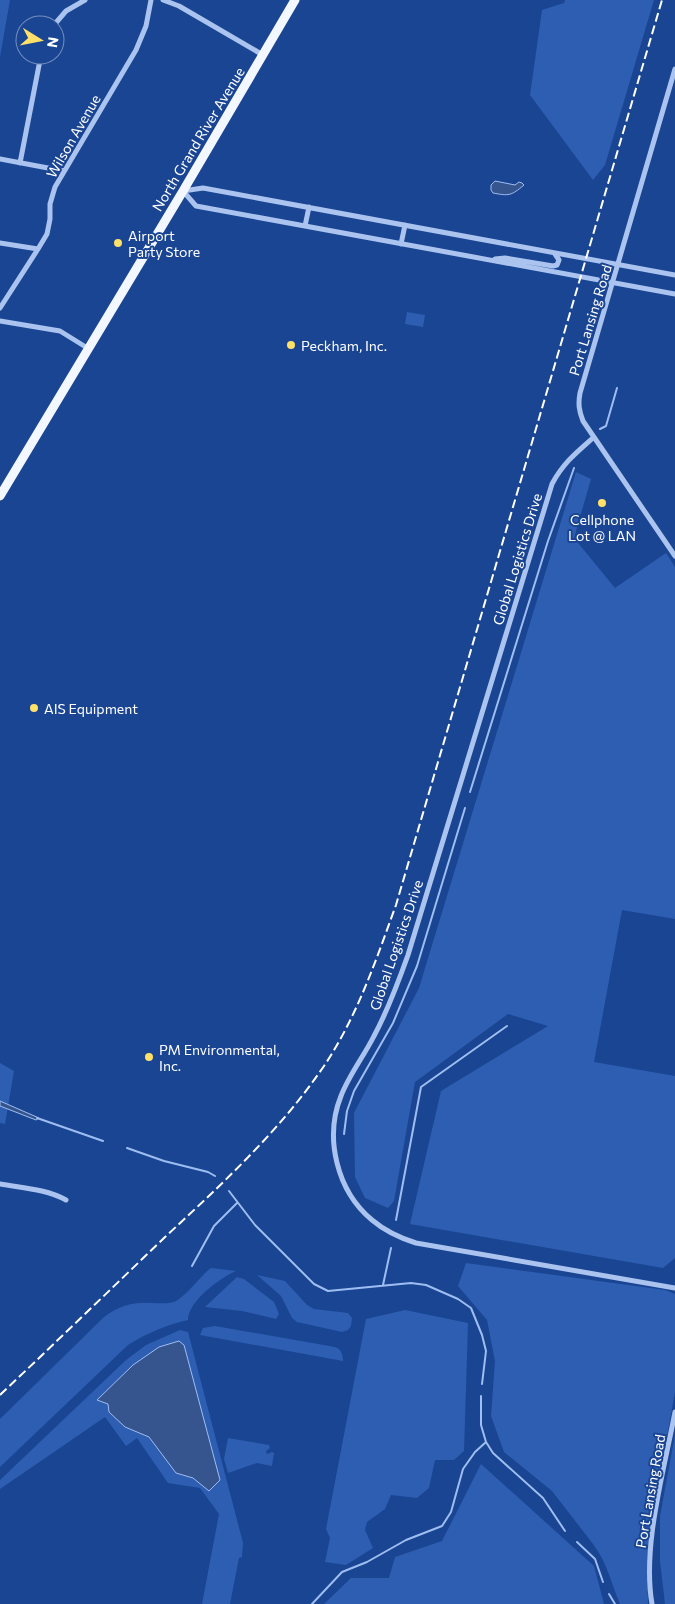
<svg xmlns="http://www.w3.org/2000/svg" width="675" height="1604" font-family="Commissioner,sans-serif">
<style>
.green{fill:#2e5eb2}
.water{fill:#36558e;stroke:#9ebef1}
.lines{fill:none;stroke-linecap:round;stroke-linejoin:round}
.stream{stroke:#9ebef1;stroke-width:2}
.street{stroke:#abc4ef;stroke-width:5}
.primary{stroke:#f3f7ff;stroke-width:9}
.rail{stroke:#fff;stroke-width:2;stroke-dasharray:9 4;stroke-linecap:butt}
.poi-dot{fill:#ffe069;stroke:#1a4593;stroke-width:2}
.labels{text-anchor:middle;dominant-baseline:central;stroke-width:4;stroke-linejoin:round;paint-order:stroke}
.street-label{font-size:14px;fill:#fff;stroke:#1a4593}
.poi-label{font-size:14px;fill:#fff;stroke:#1a4593;text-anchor:start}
</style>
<rect width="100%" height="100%" fill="#1a4593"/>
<path class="green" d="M0 0H10L0 57Z
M565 0H654L605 165 593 180 530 95 542 10 564 3Z
M407 312 425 315 423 327 405 324Z
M576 472 591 479 574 538 615 588 666 553 675 567V919L622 910 594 1062 675 1076V1258L663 1268 410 1224 441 1091 548 1026 508 1014 415 1082 394 1201 388 1208 365 1198 355 1177 354 1113 419 988Z
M0 1063 14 1071 5 1124 0 1123Z
M466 1263 665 1290 675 1294V1392L649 1537 647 1570 648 1604H620C611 1583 607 1562 593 1544L552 1491 504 1452 491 1416 495 1361 487 1320 458 1286Z
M211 1268 236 1271C220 1278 188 1301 188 1320 166 1325 147 1333 128 1345L0 1467V1419L104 1317C119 1306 133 1302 151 1303 159 1303 167 1304 174 1302 186 1297 200 1276 211 1268Z
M257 1275 285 1281 307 1305 314 1309 348 1313 352 1318 351 1326 348 1330 342 1332 297 1322 292 1318 281 1296Z
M237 1277 244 1279 274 1302 279 1314 276 1319 242 1311 205 1307Z
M405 1310 468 1323 464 1451 454 1460H435L429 1488 417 1498 391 1495 385 1509 367 1522 365 1530 373 1548 346 1565 325 1562 330 1538 326 1529 366 1319Z
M215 1326 335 1347C341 1349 343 1354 343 1361L200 1335 203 1328Z
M180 1330 188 1332 243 1543 242 1557 239 1558 230 1604H202L219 1514 200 1488 168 1483 137 1438 126 1446 105 1417 0 1489V1480L126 1360 146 1345Z
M675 1435V1604H665L660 1561V1516Z
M228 1438 269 1445 270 1448 266 1451 267 1454 272 1452 274 1453 272 1466 257 1463 228 1473 224 1459Z
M481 1464 594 1566 604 1604H324L351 1578H389L395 1557 442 1541Z"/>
<path class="water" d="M495 181 515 185 519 182 522 183 524 185C511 196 509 196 493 193L491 190V185Z
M0 1101 39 1118 36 1120 0 1106Z
M179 1341 184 1345 220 1480 209 1491 193 1478 176 1473 149 1437 125 1427 109 1412 108 1404 97 1400 133 1365 159 1347Z"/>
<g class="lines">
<path class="stream" d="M600 429 606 426 617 388
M470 792 548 541 574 468
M37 1118 103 1141
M344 1134 347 1111 354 1091 393 1023 417 966 465 808
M127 1148 164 1161 208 1172 215 1176
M229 1191 255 1225 314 1284 328 1291 411 1283 426 1285 458 1299 471 1308 482 1335 486 1351 482 1384
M396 1220 421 1087 507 1026
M192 1266 214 1226 237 1203
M383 1285 391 1248
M481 1396V1425L486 1442 493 1453 543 1498 565 1531
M577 1542 595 1559 603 1582
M609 1594 615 1604
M312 1604 342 1572 367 1562 406 1540 442 1526 451 1512 463 1469 475 1452 486 1442"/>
<path class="street" d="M163 0 179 6 263 55
M54 25 66 11 85 0
M675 69 580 393C578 404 579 411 583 421L675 556
M0 159 64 171
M20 163 41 55
M183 191 196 206 675 294
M183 191 203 188 675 275
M305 226 309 207
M0 243 38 249
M401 244 405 225
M495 259 505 258 553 266 557 265 559 260 555 254
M0 308 38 249 47 234 50 219V204L55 187 136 50 146 26 151 0
M0 321 60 331 89 349
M594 437C577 452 563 463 552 484L408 955C398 983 388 1010 374 1036 364 1056 349 1075 341 1096 324 1138 337 1191 372 1220 385 1231 400 1238 416 1243L675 1288
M0 1184C22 1188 46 1189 66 1200
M652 1604C642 1546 664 1471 675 1412"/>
<path class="primary" d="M0 496 183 191 295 0"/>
<path class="rail" d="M0 1395C55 1343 109 1291 164 1238 222 1184 281 1130 326 1063 358 1014 376 960 396 905L662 0"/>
</g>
<g class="poi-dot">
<circle cx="118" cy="243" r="5"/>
<circle cx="291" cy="345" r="5"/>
<circle cx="602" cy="503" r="5"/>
<circle cx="34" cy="708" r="5"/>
<circle cx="149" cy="1057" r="5"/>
</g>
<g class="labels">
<g class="street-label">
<text transform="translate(73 136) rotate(-60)">Wilson Avenue</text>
<text transform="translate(198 139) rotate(-59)">North Grand River Avenue</text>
<text transform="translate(590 320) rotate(-73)">Port Lansing Road</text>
<text transform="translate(517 559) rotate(-73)">Global Logistics Drive</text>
<text transform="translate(396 945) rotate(-71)">Global Logistics Drive</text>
<text transform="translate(650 1491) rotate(-80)">Port Lansing Road</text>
</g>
<g class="poi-label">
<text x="128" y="235">Airport<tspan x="128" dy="16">Party Store</tspan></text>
<text x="301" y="345">Peckham, Inc.</text>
<text x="602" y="519" text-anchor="middle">Cellphone<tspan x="602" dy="16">Lot @ LAN</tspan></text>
<text x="44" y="708">AIS Equipment</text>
<text x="159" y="1049">PM Environmental,<tspan x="159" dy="16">Inc.</tspan></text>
</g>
</g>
<g transform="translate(40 40) rotate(100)"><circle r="24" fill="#1a4593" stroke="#768fbe"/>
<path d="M0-4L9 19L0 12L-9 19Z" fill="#ffe069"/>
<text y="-8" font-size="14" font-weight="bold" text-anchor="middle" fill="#ffffff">N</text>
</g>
</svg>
